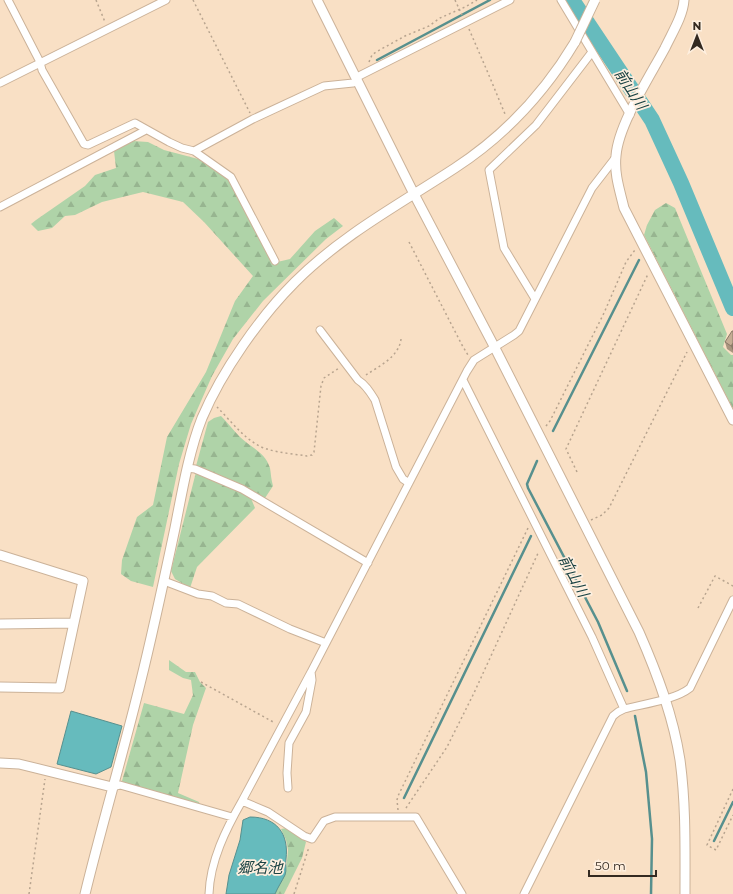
<svg xmlns="http://www.w3.org/2000/svg" width="733" height="894" font-family="Montserrat,'Noto Sans JP',sans-serif">
<style>
.forest{fill:url(#forest-firs)}
.water{fill:#66bbbd;stroke:#57908e}
.lines{fill:none;stroke-linecap:round;stroke-linejoin:round}
.stream{stroke:#57908e;stroke-width:2.5}
.river{stroke:#66bbbd;stroke-width:16}
.minor-casing{stroke:#cbb299;stroke-width:9}
.tertiary-casing{stroke:#cbb299;stroke-width:11}
.path{stroke:#b8a48f;stroke-width:1.5;stroke-dasharray:2 3;stroke-linecap:butt}
.minor{stroke:#fff;stroke-width:7}
.tertiary{stroke:#fff;stroke-width:9}
.tertiary-bridge-casing{stroke:#cbb299;stroke-width:11;stroke-linecap:butt}
.tertiary-bridge{stroke:#fff;stroke-width:9}
.wall{fill:#a9957f}
.shaded-wall{fill:#8a7968}
.building{fill:#c5ad94;stroke:#8a7968}
.labels{text-anchor:middle;dominant-baseline:central;stroke-width:3.5;stroke-linejoin:round;paint-order:stroke}
.water-label{font-size:15px;font-style:italic;fill:#1a4243;stroke:#feefdf}
</style>
<defs>
<pattern id="forest-firs" width="22" height="20" patternUnits="userSpaceOnUse"><rect width="22" height="20" fill="#afd3a8"/><path d="M5 1l3.5 6h-7zM16 11l3.5 6h-7z" fill="#97b590"/></pattern>
</defs>
<rect width="100%" height="100%" fill="#f9e0c5"/>
<path class="forest" d="M133 141 148 142 164 150 202 160 228 176 273 263 290 259 315 231 334 218 343 226 326 239 263 301 233 339 212 376 191 424 179 464 153 587 131 581 121 574 122 560 137 517 153 505 167 437 206 372 235 301 253 276 204 222 183 202 143 192 102 202 75 215 65 216 52 228 38 231 31 224 36 220 85 186 95 175 116 168 114 151Z
M666 203 675 208 727 334 723 347 731 355H733V409L644 235 647 225 655 210Z
M221 416C228 423 233 430 240 437 250 447 265 452 270 468 271 474 271 479 273 486L265 498 196 466 208 422 214 418Z
M196 472 250 496 255 508 197 567 190 588 175 579 171 571Z
M169 660 186 672H195L200 682 206 688 193 725 178 793 199 802 200 805 125 783 122 781 144 703 184 714 193 695 191 680 183 678 169 670Z
M292 827 306 842 302 858 284 894H275L286 871 288 850 286 840 281 829Z"/>
<path class="water" d="M71 711 122 726 111 767 96 774 57 764Z
M250 817C277 817 289 834 286 859 285 864 287 870 285 875 282 881 278 887 275 894H226L229 875 240 840 243 820Z"/>
<g class="lines">
<path class="stream" d="M377 60 490 0
M678 189 681 183
M553 431 639 260
M537 461 527 484 528 488 598 622 627 691
M635 716 646 772 652 839 651 894
M404 798 531 536
M714 841 733 802"/>
<path class="river" d="M572 0 652 120 681 183 733 308"/>
<g class="minor-casing">
<path id="minor" d="M8 0 40 62 42 70 84 144 88 145 135 123 169 142 182 148 194 151 231 177 275 261
M561 0 630 115
M357 77 510 0
M0 83 166 0
M194 151 253 119 324 86 353 83 358 81
M0 207 146 130
M535 299 504 248 489 170 536 125 592 52
M320 330 358 380C366 385 370 392 375 400L396 467 403 479 409 483
M463 380 592 637 624 709
M187 468 195 469 242 489 368 563
M164 581 198 594 212 596 226 603 238 604 290 629 326 643
M112 787 120 785 232 817
M288 788 287 773 289 743 306 712 312 680 311 672 467 371 474 360 514 335 519 331 592 188 616 157
M242 801 311 672
M209 894C210 861 226 829 242 801L268 812 304 836 312 839 324 821 335 817H416L462 894
M524 894 613 716 618 712 624 709C643 704 675 700 690 688L733 600"/>
</g>
<g class="tertiary-casing">
<path id="tertiary" d="M317 0 414 194 495 348 639 632C657 673 673 715 680 760 686 804 685 849 685 894
M684 0C683 16 672 33 665 48 650 76 618 125 616 156 614 174 620 191 624 208L733 420
M0 555 83 581 60 688 0 687
M0 624 73 623
M0 763 19 764 112 787
M85 894C102 824 123 754 140 684 153 632 164 580 175 528 182 492 189 451 202 418 222 371 260 317 295 282 342 235 400 204 455 168 504 136 545 92 575 42"/>
</g>
<path class="path" d="M96 0 105 22
M193 0 250 113
M455 0 462 15
M469 29 488 73 505 114
M369 62 372 55 376 52 405 36 429 26 440 18 465 7 477 0
M409 242 462 345 468 355
M366 375C379 366 399 357 401 339
M217 407C231 421 248 444 267 449 279 453 294 454 307 456L312 455 314 452 321 386 324 378 339 368
M546 426 550 421 604 313 626 262 635 250
M577 472 566 449 648 274
M591 520 602 515 609 508 687 352
M698 608 715 576 733 586
M201 682 275 723
M733 789 707 845 716 850 733 815
M406 808 447 747 474 693 539 551
M398 810 397 800 398 796 528 528
M29 894 45 779
M294 894 309 847"/>
<use href="#minor" class="minor"/>
<use href="#tertiary" class="tertiary"/>
<g class="tertiary-bridge-casing">
<path id="tertiary-bridge" d="M575 42 595 0"/>
</g>
<use href="#tertiary-bridge" class="tertiary-bridge"/>
</g>
<path class="wall" d="M733 331V353L727 349 725 342Z"/>
<path class="shaded-wall" d="M733 343V351L731 346Z"/>
<path class="building" d="M732 331H733V343L731 346 725 342Z"/>
<g class="labels">
<g class="water-label">
<text transform="translate(631 89) rotate(57)">前山川</text>
<text transform="translate(574 576) rotate(62)">前山川</text>
<text x="260" y="867">郷名池</text>
</g>
</g>
<g transform="translate(697 36)" stroke="#feefdf" stroke-width="3" paint-order="stroke">
<path d="M0-3L7 15L0 10L-7 15Z" fill="#342a21"/>
<text y="-6" font-size="11" font-weight="bold" text-anchor="middle" fill="#342a21">N</text>
</g>
<path d="M589 870v6h67v-6" fill="none" stroke="#342a21" stroke-width="2"/>
<text x="595" y="870" font-size="12" fill="#342a21" stroke="#feefdf" stroke-width="3" paint-order="stroke">50 m</text>
</svg>
